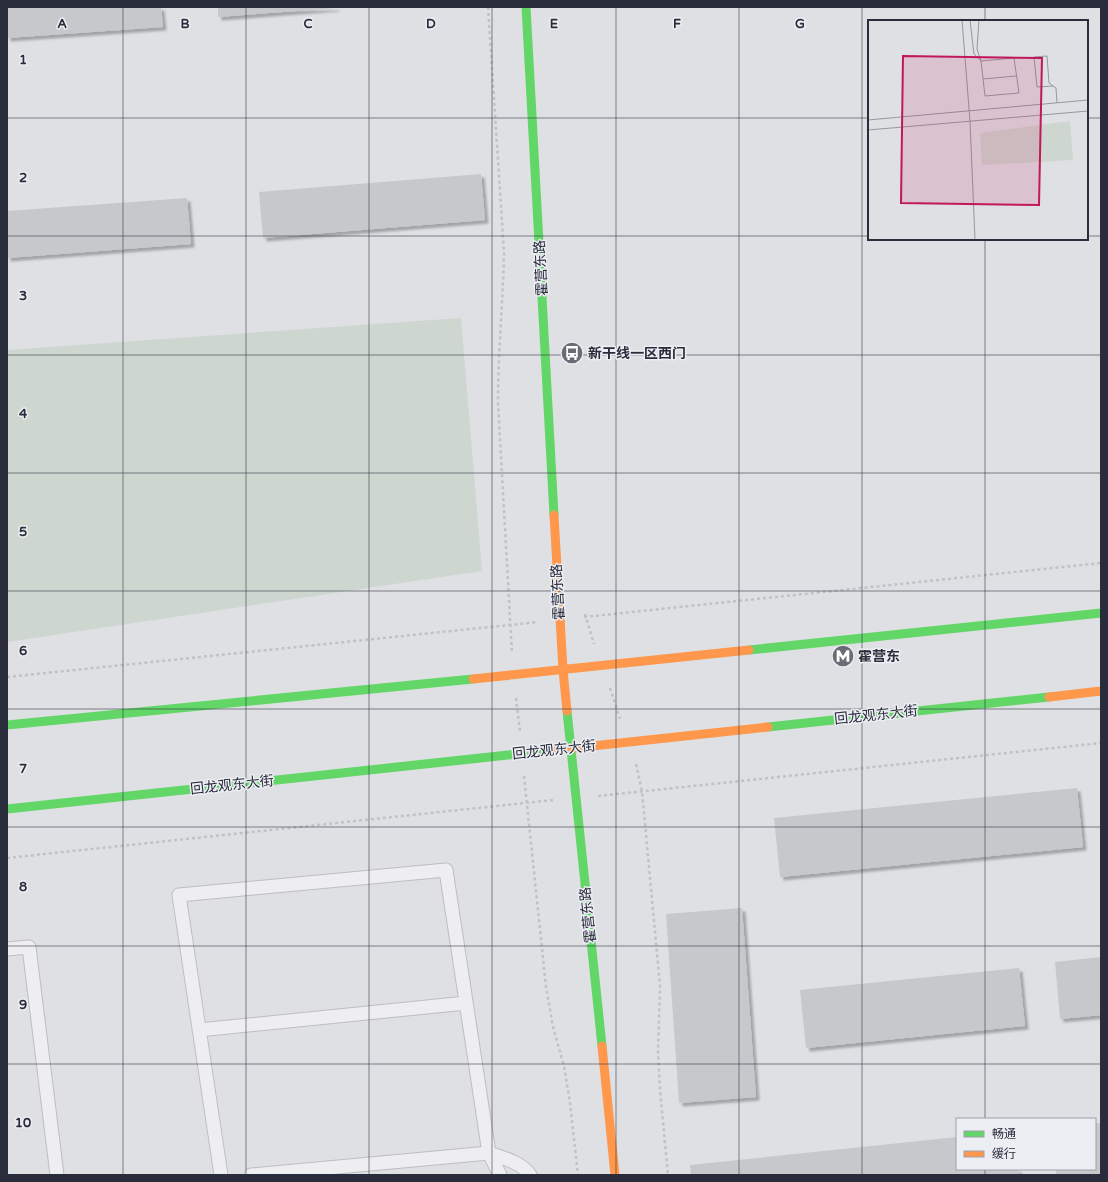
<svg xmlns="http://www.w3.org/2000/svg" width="1108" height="1182" font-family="'Varela Round','Noto Sans SC',sans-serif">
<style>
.green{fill:#ced6d0}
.building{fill:#c7c8cb;filter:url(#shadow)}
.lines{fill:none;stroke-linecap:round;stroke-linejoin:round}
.lane-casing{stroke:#bdbec1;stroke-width:15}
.path{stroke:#c1c1c6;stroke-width:2.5;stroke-dasharray:3 3;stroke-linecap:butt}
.lane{stroke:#eeeef1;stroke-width:13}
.fast{stroke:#63d668;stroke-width:9}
.slow{stroke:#ff974d;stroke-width:9}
.grid{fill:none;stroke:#292c3a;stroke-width:1;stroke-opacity:0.55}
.labels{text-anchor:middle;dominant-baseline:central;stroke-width:3;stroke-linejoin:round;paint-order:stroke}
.street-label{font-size:14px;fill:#292c3a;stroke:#eceef3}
.poi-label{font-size:14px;font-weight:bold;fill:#292c3a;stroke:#eceef3;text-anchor:start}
.inset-road{fill:none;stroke:#96989f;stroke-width:1}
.view{fill:#c2185b;fill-opacity:0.15;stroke:#c2185b;stroke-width:2}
.inset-edge{fill:none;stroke:#292c3a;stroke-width:2}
.grid-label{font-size:13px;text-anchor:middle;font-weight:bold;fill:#292c3a;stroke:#eceef3;stroke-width:3;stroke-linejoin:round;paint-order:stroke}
</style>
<defs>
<filter id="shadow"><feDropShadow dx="3.5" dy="3.5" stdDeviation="1" flood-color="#0004"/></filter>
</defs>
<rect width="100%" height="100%" fill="#dfe0e3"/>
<path class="green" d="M461 318 482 571 7 642V350Z"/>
<path class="building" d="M7 7H161L163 27 7 38Z
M218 7H336V8L218 17Z
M481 174 485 220 263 238 259 192Z
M187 198 191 244 7 258V211Z
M1077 788 1083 847 780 877 774 818Z
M742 908 756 1097 679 1103 666 914Z
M1101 957V1015L1060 1019 1055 962Z
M1019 968 1025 1026 806 1048 800 990Z
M1095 1123H1101V1175H1056V1169H1095Z
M957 1137V1169H1018L1019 1175H691L690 1165Z"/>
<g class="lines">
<g class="lane-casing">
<path id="lane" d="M7 949 29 947 57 1175
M199 1030 466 1003
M221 1175 179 895 446 870 489 1153 251 1175
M500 1175 489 1153C503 1158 521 1162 530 1175"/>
</g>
<path class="path" d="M488 7 504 252C503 302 498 353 498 403L512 653
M585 614 594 644
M584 617 1101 563
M7 677 538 622
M610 688 620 719
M516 698 520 731
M636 764 642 791 660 986 658 1052 660 1090 668 1175
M524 776 546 987 553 1027 564 1066 570 1103 578 1175
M598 796 1101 743
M7 858 553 800"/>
<use href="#lane" class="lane"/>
<path class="fast" d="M526 7 554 515
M749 650 1101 613
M567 711 602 1046
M7 725 473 679
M768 727 1049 697
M7 809 555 750"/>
<path class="slow" d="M554 515 563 670 567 711
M473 679 749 650
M1049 697 1101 691
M555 750 768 727
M602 1046 615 1175"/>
</g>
<path class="grid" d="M123 7V1175M246 7V1175M369 7V1175M492 7V1175M616 7V1175M739 7V1175M862 7V1175M985 7V21M7 118H869M1087 118H1101M7 236H869M1087 236H1101M985 239V1119M7 355H1101M7 473H1101M7 591H1101M7 709H1101M7 827H1101M7 946H1101M7 1064H1101M985 1169V1175"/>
<defs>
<g id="bus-disc" transform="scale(1.15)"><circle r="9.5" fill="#696b75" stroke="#eceef3"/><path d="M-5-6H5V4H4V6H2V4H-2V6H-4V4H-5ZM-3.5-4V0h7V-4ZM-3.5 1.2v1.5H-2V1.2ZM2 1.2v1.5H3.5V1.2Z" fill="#fff"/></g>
<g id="metro-disc" transform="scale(1.15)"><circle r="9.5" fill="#696b75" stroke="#eceef3"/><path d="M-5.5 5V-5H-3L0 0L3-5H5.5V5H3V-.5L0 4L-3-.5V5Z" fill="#fff"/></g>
</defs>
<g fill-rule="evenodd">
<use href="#bus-disc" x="572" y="353"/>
<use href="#metro-disc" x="843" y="656"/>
</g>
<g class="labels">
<g class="street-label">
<text transform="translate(541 268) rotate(-93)">霍营东路</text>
<text transform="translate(558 592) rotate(-93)">霍营东路</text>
<text transform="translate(876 715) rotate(-6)">回龙观东大街</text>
<text transform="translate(554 750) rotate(-6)">回龙观东大街</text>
<text transform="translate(232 785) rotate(-6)">回龙观东大街</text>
<text transform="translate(588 915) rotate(-96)">霍营东路</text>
</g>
<g class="poi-label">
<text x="588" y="353">新干线一区西门</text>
<text x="858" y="656">霍营东</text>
</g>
</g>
<g transform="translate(868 20)">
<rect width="220" height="220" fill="#dfe0e3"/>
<path d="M202 101 205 140 114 145 112 113Z" fill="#ced6d0"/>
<path class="inset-road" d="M94 0 102 101 107 220M102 0 106 34 113 41 109 29 111 0M146 38 151 73 117 76 113 41ZM115 59 148 56M185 66 169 67 166 37 179 36 181 63 188 68 189 83M0 100 220 80M0 110 220 91"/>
<path class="view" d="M35 36 174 38 171 185 33 183Z"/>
<rect width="220" height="220" class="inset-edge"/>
</g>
<g class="grid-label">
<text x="62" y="28">A</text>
<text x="185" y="28">B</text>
<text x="308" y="28">C</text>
<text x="431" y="28">D</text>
<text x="554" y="28">E</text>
<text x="677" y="28">F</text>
<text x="800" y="28">G</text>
<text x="23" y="64">1</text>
<text x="23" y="182">2</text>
<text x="23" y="300">3</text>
<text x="23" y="418">4</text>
<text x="23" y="536">5</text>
<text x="23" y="655">6</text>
<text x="23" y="773">7</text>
<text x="23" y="891">8</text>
<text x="23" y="1009">9</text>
<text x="23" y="1127">10</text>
</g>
<rect width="1108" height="1182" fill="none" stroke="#292c3a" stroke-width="16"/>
<rect x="956" y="1118" width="140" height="52" fill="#eceef3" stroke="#9ea0a9"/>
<rect x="964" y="1131" width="20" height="6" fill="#63d668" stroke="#9ea0a9"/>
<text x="992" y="1138" font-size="12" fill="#292c3a">畅通</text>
<rect x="964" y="1151" width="20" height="6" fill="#ff974d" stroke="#9ea0a9"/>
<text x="992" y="1158" font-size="12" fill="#292c3a">缓行</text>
</svg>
